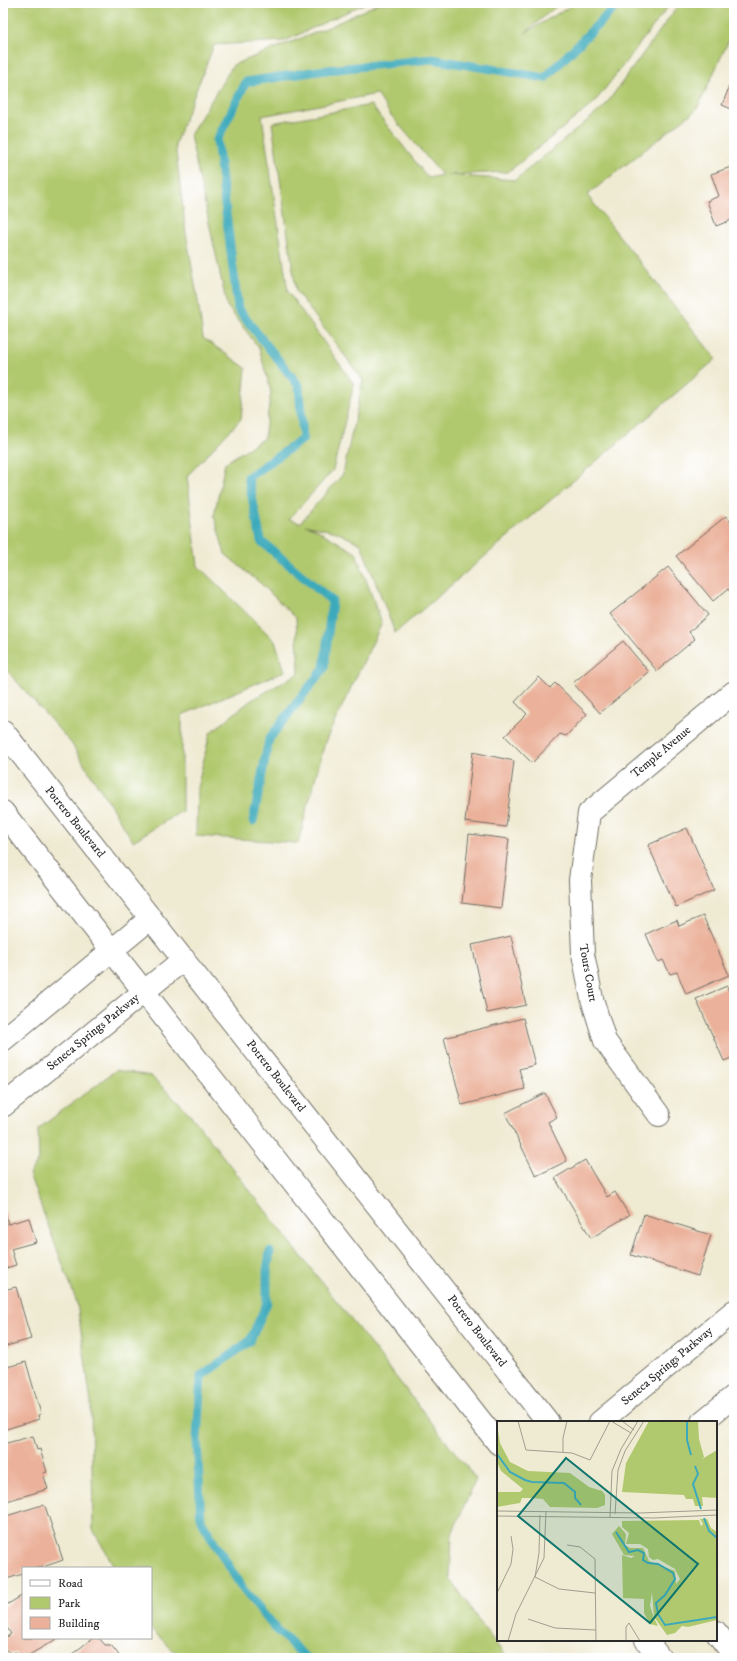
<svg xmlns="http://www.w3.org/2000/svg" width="737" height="1661" font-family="'IM FELL DW Pica',serif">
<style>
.green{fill:#b1c96e;stroke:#6e7a4c;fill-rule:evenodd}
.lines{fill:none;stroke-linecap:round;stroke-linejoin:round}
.stream{stroke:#3daabc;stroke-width:9}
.building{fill:#ebb19a}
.street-casing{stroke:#706e65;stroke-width:24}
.secondary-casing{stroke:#706e65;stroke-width:24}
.street{stroke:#fff;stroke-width:22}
.secondary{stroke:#fff;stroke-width:22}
.labels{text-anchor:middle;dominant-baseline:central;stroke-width:3;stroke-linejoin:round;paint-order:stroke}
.street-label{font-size:12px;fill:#2b2b2b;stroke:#fff}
.inset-river{fill:none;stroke:#3daabc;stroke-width:2}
.inset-road{fill:none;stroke:#a19e8f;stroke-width:1}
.view{fill:#0f766e;fill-opacity:0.15;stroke:#0f766e;stroke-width:2}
.inset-edge{fill:none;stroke:#2b2b2b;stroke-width:2}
</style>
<rect width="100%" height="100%" fill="#fff"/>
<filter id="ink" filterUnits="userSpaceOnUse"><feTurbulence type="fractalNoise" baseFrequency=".025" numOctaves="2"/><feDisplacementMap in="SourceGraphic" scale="8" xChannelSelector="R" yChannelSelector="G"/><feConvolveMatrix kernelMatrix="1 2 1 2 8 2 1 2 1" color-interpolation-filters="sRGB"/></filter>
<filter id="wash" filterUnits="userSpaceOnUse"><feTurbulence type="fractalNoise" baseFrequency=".012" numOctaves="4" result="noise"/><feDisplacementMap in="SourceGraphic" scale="16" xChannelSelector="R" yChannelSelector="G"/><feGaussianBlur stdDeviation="0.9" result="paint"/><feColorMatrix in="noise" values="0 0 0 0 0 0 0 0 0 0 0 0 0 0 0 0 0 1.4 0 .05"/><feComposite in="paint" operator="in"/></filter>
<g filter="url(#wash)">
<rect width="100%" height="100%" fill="#efead2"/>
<path class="green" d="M3 3H366L285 41 214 45 175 144 186 233 198 301 203 338 246 368 241 419 187 476 198 566 275 641 285 671 182 715V811L133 841 71 743 3 666Z
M379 3H560L525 33 572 5 573 3H671L594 103 508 172 447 175 515 180 604 107 680 3H734V29L697 109 587 195 716 359 395 633 361 544 337 532 305 525 314 528 356 553 382 623 325 742 298 843 196 836 197 788 210 733 250 701 299 673 296 618 260 583 225 554 214 516 225 463 264 438 271 392 259 348 227 306 190 135 233 65 329 27ZM377 94 390 114 442 175 428 178 371 105 272 123 296 291 363 380 343 474 300 523 289 519 333 470 354 384 288 292 262 116Z
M116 1070 151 1076 189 1113 476 1479 452 1534 450 1578 484 1628 507 1658H181L151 1629V1568H115L93 1530 91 1403 77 1303 29 1174 39 1160 38 1129Z"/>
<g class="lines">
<path class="stream" d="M253 821 269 739 324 668 332 601 261 541 248 477 303 439 299 386 238 309 217 140 246 82 318 71 432 59 545 78 619 3
M270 1252 267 1271V1303L250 1341 201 1376 197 1440 201 1520 242 1588 274 1627 306 1658"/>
</g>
<g id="blocks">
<path class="building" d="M734 75V110L722 105Z
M734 166V219L716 226 707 201 719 196 711 174Z
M726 516 734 526V596L728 589 713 601 676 556Z
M668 567 708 615 689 632 695 639 657 671 610 614Z
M623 641 649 672 600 713 573 683Z
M539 677 550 688 555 683 587 714 566 736 560 734 532 763 505 736 527 714 515 702Z
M473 752 514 761 506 827 465 822Z
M687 828 714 890 676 907 648 845Z
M469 834 509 839 501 908 462 903Z
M703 916 729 975 686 994 677 972 670 974 663 960 658 962 646 934 677 920 679 926Z
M511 936 526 1005 487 1013 472 945Z
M727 986 734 1002V1057L724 1061 696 999Z
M523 1018 535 1065 519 1069 525 1089 462 1105 444 1038Z
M545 1093 557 1117 548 1122 567 1161 536 1176 505 1113Z
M585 1160 607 1197 615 1192 629 1215 591 1238 555 1178Z
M3 1212H5L8 1224 29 1218 36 1242 11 1249 16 1265 3 1269Z
M644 1214 711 1235 698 1276 631 1255Z
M16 1287 31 1339 3 1347V1290Z
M26 1362 41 1414 38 1415 39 1419 3 1430V1368Z
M33 1436 37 1450 40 1449 47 1472 43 1473 48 1489 3 1502V1444Z
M42 1505 45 1506 63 1560 40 1568H23V1574L3 1580V1517Z
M23 1595V1638H58L24 1658H19L16 1652 11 1654 4 1648V1639L11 1634 3 1621V1607Z
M93 1638H99L105 1645H111L121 1658H67Z"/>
</g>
</g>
<g filter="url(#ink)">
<use href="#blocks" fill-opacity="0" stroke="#706e65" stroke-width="1"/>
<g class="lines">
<g class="street-casing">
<path id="street" d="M659 1115 605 1041 592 999 583 954 580 880 589 813 734 692"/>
</g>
<g class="secondary-casing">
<path id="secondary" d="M3 731 548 1422
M3 812 498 1443
M3 1040 151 918
M3 1106 184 959
M600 1422 734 1311
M702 1422 734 1396
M716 1632 734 1655
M646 1640 660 1658"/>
</g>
<use href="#street" class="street"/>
<use href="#secondary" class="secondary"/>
</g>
</g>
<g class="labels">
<g class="street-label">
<text transform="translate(661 752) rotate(-40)">Temple Avenue</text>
<text transform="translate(75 822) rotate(51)">Potrero Boulevard</text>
<text transform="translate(588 973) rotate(80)">Tours Court</text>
<text transform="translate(93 1032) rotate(-39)">Seneca Springs Parkway</text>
<text transform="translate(276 1076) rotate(52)">Potrero Boulevard</text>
<text transform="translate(477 1331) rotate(52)">Potrero Boulevard</text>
<text transform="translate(667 1366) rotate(-40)">Seneca Springs Parkway</text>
</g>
</g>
<g transform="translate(497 1421)">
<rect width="220" height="220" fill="#efead2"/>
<path d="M152 0H201L202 18 207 36 205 38 220 29V77L205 76 206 85H198L196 78H189L187 74 125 71 129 42ZM0 3 3 22 13 41 31 50 73 52 92 66 105 70 108 74V84L100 87 53 86 46 78 34 77H25L23 82 0 86V71H23L26 68 4 50 0 41ZM203 98H210L214 107 220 111V199L191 206 185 205 178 212 170 214 157 196 155 171 153 185 157 197 161 205 153 203 147 192V178L126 177 125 134 134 137 138 135 127 134 115 113 122 105 129 113 128 124 133 127H146L152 140 178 150 179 163 183 158 178 148 161 138 156 139 152 136 151 128 143 123H129L132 112 125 106V100L202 99 204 105 206 103Z" fill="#b1c96e"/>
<path class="inset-river" d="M190 0V19L194 34M0 33 13 51 28 59 35 61 67 62 78 71V77L84 84M198 45 201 53 196 63 204 88M207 97 212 110 220 117M119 111 132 131 141 129 147 132 146 139 151 142 161 143 176 152 178 158 168 174 159 182 161 193 168 204 220 196"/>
<path class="inset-road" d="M21 0 29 29 75 32 93 39 113 0M114 0 134 12M125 0 137 9M66 31V17L70 0M0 90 143 92 220 89M118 93 121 49 128 30 147 0M0 95 157 97 220 94M113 96 115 50 124 28 141 0M70 124 83 126 98 138 99 220M38 156 42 132 43 94M38 156 62 168 98 172M0 172 14 143 16 128 14 115M31 198 58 207 99 209M11 220 19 193 47 137 49 90M129 220V206L132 202 143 220"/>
<path class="view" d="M69 37 201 143 153 202 21 95Z"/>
<rect width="220" height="220" class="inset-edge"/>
</g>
<rect width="737" height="1661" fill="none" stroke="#fff" stroke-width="16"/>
<rect x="22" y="1567" width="130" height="72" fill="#ffffff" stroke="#aaaaaa"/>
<rect x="30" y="1580" width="20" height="6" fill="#ffffff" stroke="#aaaaaa"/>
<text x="58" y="1587" font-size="12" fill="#2b2b2b">Road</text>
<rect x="30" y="1597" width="20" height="12" fill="#b1c96e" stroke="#aaaaaa"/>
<text x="58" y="1607" font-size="12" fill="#2b2b2b">Park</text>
<rect x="30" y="1617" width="20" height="12" fill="#ebb19a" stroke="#aaaaaa"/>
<text x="58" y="1627" font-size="12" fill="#2b2b2b">Building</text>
</svg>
